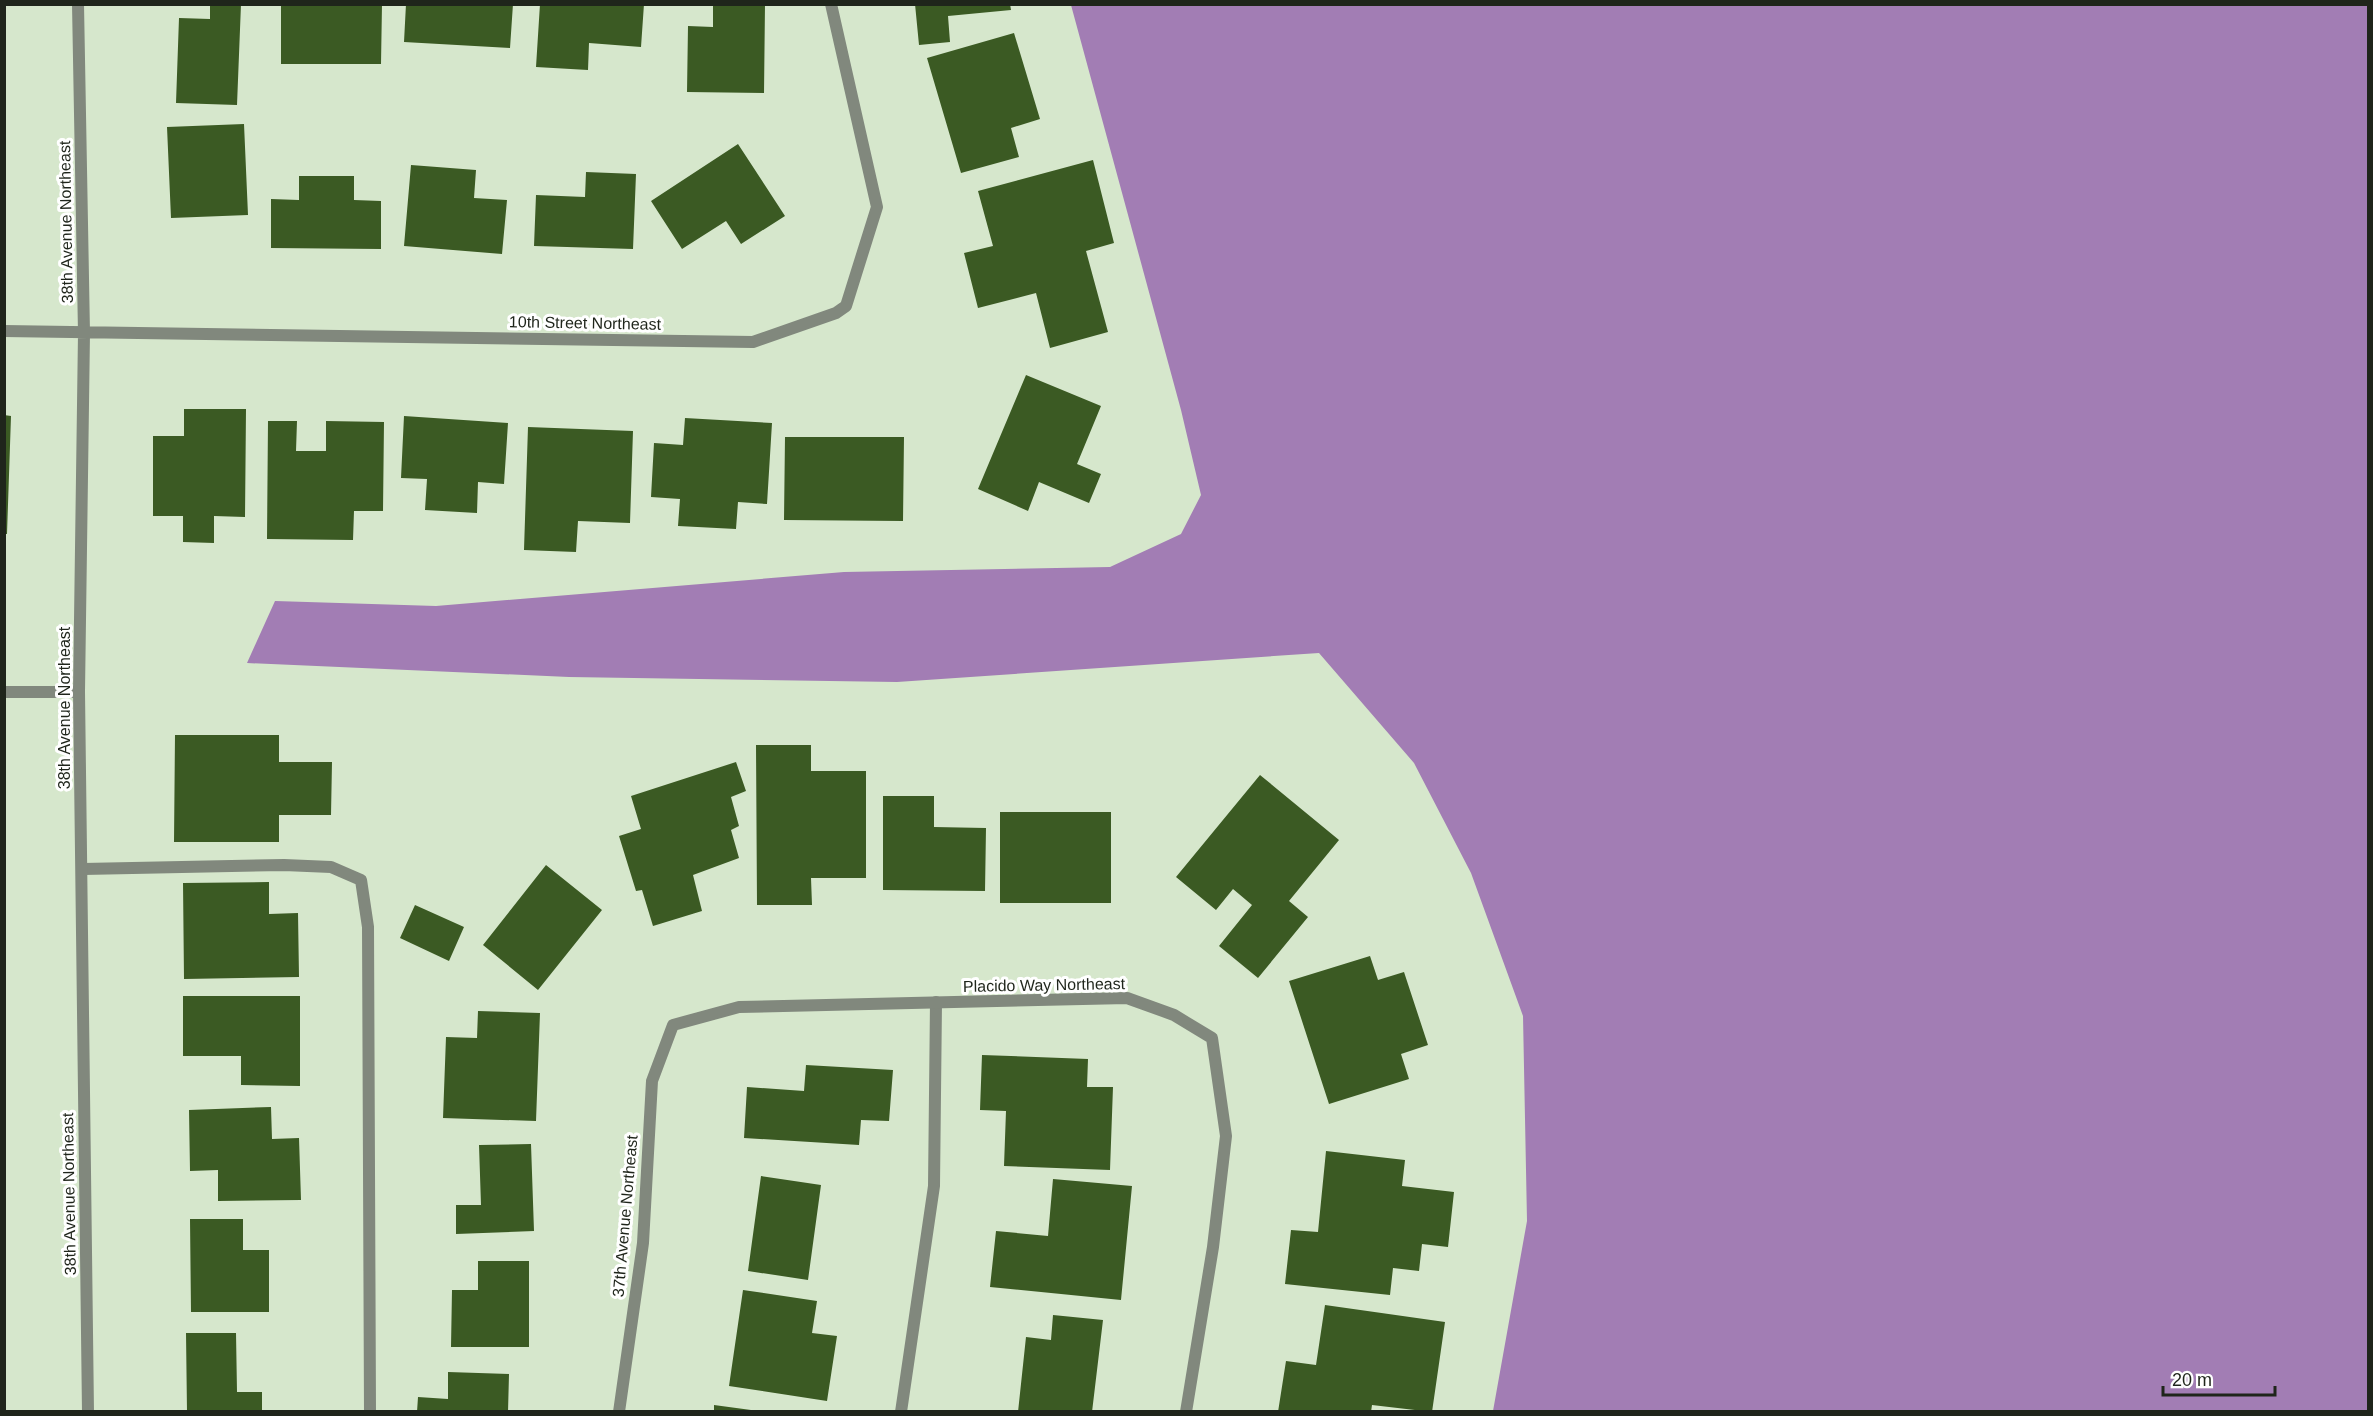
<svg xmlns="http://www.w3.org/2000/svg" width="2373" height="1416" font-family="Helvetica,sans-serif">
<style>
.water{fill:#a27db4}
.building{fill:#3b5a23}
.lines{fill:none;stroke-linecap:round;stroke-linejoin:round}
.service{stroke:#81887d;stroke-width:12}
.minor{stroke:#81887d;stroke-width:12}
.labels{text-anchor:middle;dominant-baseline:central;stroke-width:6;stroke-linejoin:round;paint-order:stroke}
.street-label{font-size:16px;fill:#1f251b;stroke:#fff}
</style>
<rect width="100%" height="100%" fill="#d6e7cc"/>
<path class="water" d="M1071 5H2368V1411H1493L1527 1221 1523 1016 1471 873 1414 763 1319 653 897 682 569 677 247 663 275 601 436 606 844 572 1110 567 1181 534 1201 495 1181 410Z"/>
<path class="building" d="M210 4H241L237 105 176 103 179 18 210 19Z
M281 4H382L381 64H281Z
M406 4H513L510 48 404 42Z
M540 4H644L641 47 589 43 588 70 536 67Z
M713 4H765L764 93 687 92 688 26 713 27Z
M915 4H1010L1011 10 948 16 950 42 919 45Z
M1014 33 1040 119 1011 128 1019 157 961 173 927 58Z
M244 124 248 215 171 218 167 127Z
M738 144 785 216 741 244 726 221 682 249 651 201Z
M1093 160 1114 243 1086 251 1108 332 1050 348 1036 293 978 308 964 253 993 246 978 191Z
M411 165 476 170 474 198 507 200 502 254 404 246Z
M586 172 636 174 633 249 534 246 536 195 585 197Z
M299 176H354V200L381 201V249L271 248V199L299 200Z
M1026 375 1101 406 1077 464 1101 474 1089 503 1039 482 1028 511 978 489Z
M184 409H246L245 517 214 516V543L183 542V516H153V436H184Z
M4 415 11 416 7 534H4Z
M404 416 508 423 504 484 478 482 477 513 425 510 427 479 401 478Z
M685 418 772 423 767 504 738 502 736 529 678 526 680 499 651 497 654 443 683 445Z
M268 421H297L296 451H326V421L384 422 383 511H354L353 540 267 539Z
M528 427 633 431 630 523 578 521 576 552 524 550Z
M785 437H904L903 521 784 520Z
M175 735H279V762H332L331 815H279V842H174Z
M756 745H811V771H866V878H811L812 905H757Z
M736 762 746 791 731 797 739 826 731 830 739 858 693 875 702 911 653 926 642 890 636 891 619 836 641 829 631 796Z
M1260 775 1339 840 1289 901 1308 917 1258 978 1219 946 1252 905 1233 889 1216 910 1176 877Z
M883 796H934V827L986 828 985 891 883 890Z
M1000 812H1111V903H1000Z
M546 865 602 910 538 990 483 945Z
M269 882V914L298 913 299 977 184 979 183 883Z
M415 905 464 927 449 961 400 938Z
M1370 956 1378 980 1404 972 1428 1045 1401 1054 1409 1079 1329 1104 1289 981Z
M183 996H300V1086L241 1085V1056H183Z
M478 1011 540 1013 536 1121 443 1118 446 1037 477 1038Z
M982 1055 1088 1059 1087 1087H1113L1110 1170 1004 1166 1006 1111 980 1110Z
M806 1065 893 1070 889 1121 861 1120 859 1145 744 1138 747 1087 804 1091Z
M271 1107 272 1139 299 1138 301 1200 218 1201V1170L190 1171 189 1110Z
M531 1144 534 1231 456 1234V1205H481L479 1145Z
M1326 1151 1405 1160 1402 1186 1454 1192 1448 1247 1422 1244 1419 1271 1393 1268 1390 1295 1285 1284 1291 1230 1318 1232Z
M761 1176 821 1185 808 1280 748 1271Z
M1053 1179 1132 1186 1121 1300 990 1287 996 1231 1048 1236Z
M190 1219H243V1250H269V1312H191Z
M478 1261H529V1347H451L452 1290H478Z
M743 1290 817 1301 812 1333 837 1336 827 1401 729 1386Z
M1325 1305 1445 1322 1432 1412 1372 1405 1371 1412H1278L1286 1361 1316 1365Z
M1053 1315 1103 1320 1092 1412H1018L1026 1337 1051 1340Z
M186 1333H236L237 1392H262V1412H187Z
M448 1372 509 1374 508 1412H417L418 1397 448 1399Z
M714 1405 751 1410V1412H714Z"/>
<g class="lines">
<path class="service" d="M83 869 284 865 331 867 361 880 368 927 370 1412
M901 1412 934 1186 936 1002"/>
<path class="minor" d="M78 4 84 333 79 692 88 1412
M4 331 753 342 836 313 846 306 877 207 831 4
M4 692H79
M619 1412 643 1243 652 1081 673 1025 739 1007 1127 998 1174 1015 1212 1038 1226 1136 1213 1247 1186 1412"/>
</g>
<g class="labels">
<g class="street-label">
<text transform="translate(66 222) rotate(-91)">38th Avenue Northeast</text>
<text transform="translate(585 323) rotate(1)">10th Street Northeast</text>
<text transform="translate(64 708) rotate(-90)">38th Avenue Northeast</text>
<text transform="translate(1044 985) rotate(-1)">Placido Way Northeast</text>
<text transform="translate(69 1194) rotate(-91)">38th Avenue Northeast</text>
<text transform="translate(625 1216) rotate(-85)">37th Avenue Northeast</text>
</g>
</g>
<rect width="2373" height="1416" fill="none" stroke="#1f251b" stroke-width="12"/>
<path d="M2163 1386v9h112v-9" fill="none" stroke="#1f251b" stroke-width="3"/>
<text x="2172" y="1386" font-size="18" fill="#1f251b" stroke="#ffffff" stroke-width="4.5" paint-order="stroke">20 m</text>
</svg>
